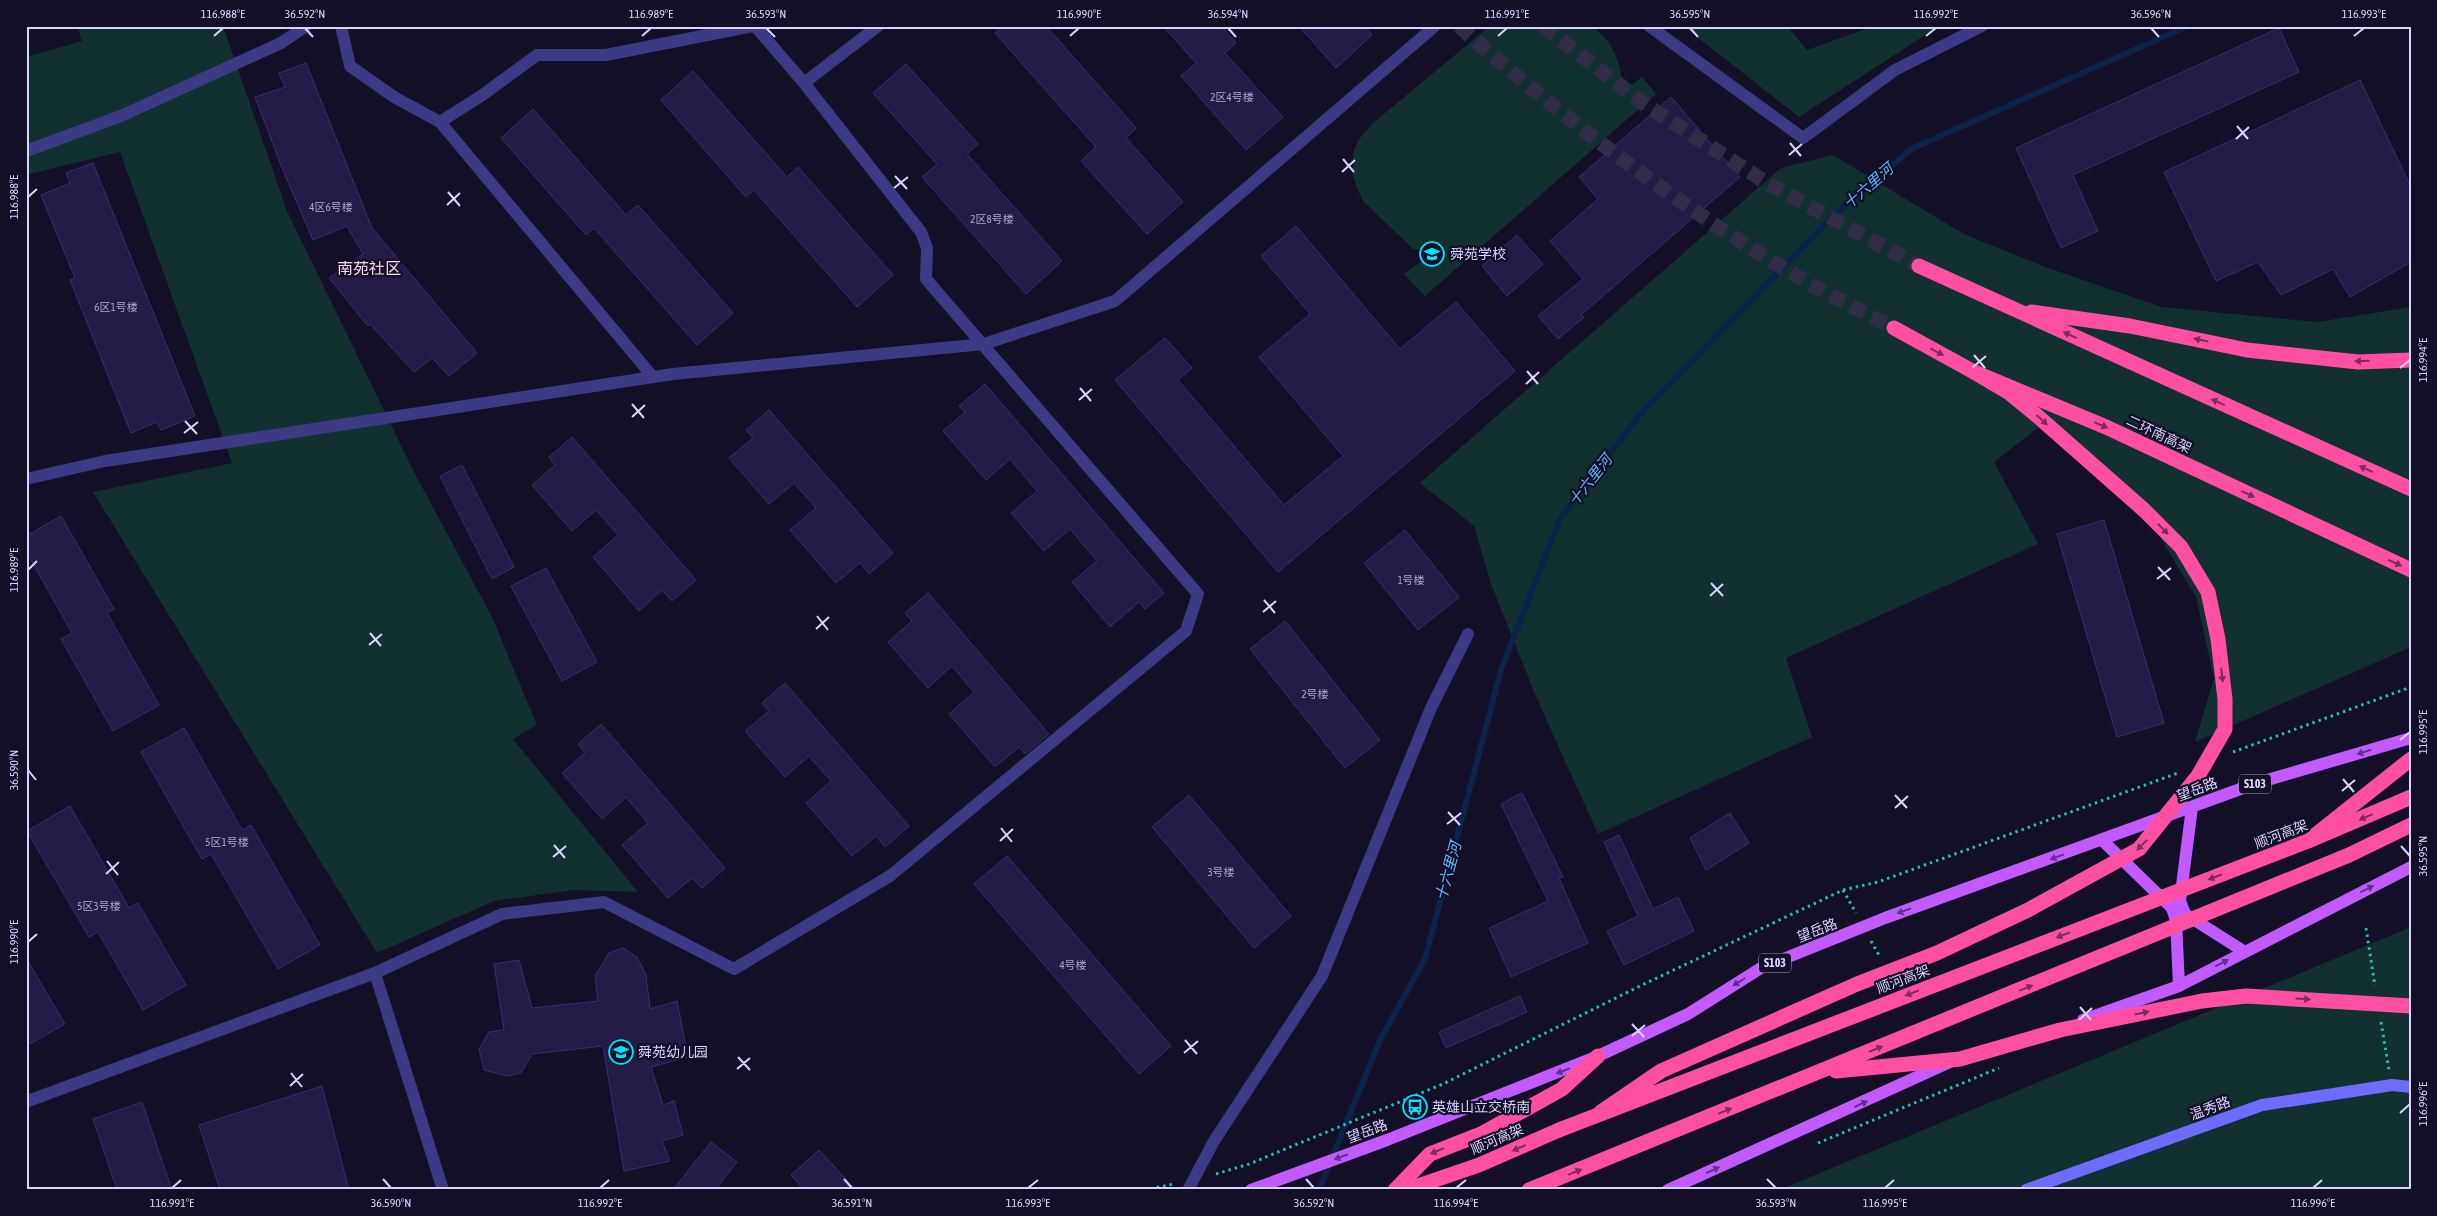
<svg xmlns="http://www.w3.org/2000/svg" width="2437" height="1216" font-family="'Asap Condensed','Noto Sans SC',sans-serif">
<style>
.green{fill:#12302f}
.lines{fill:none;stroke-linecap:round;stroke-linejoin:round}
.stream{stroke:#0c2248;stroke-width:6}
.building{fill:#241b47;stroke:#3b2d73}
.highway-tunnel{stroke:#312d47;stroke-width:15;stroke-dasharray:15 8;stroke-linecap:butt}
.path{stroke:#2fb8b0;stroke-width:3;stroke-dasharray:2.5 4;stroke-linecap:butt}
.street{stroke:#3d3a85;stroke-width:12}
.secondary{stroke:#6f6bff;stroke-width:12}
.primary{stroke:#c25bff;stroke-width:12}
.highway{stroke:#ff4fa3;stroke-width:15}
.highway-bridge{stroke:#ff4fa3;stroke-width:15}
.oneway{fill:#7d2c5e}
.oneway2{fill:#623188}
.ticks{fill:none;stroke:#d9d4ff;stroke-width:2}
.labels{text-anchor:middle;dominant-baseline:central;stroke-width:4.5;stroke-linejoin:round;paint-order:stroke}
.number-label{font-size:11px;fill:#aca6d1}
.shield{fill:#130f26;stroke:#9e99be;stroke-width:1}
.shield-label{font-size:12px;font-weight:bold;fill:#d9d4ff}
.poi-label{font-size:14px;fill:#d9d4ff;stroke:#130f26;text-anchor:start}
.street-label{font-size:14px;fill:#d9d4ff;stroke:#130f26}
.water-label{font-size:15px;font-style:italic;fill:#62b6ff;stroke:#130f26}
.quarter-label{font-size:16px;fill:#ffd6f0;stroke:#130f26}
.neatline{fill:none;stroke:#d9d4ff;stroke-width:2}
.ticks-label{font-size:12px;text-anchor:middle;fill:#d9d4ff}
</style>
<rect width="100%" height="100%" fill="#130f26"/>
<path class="green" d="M77 26H223L287 211 414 472 492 617 537 725 513 739 638 892 574 890 494 901 377 953 93 492 232 463 120 152 26 175V57L82 41Z
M1490 26H1593C1616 46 1621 63 1623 92L1642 77 1656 94 1425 296 1404 274 1435 251 1413 249 1363 201 1353 178V153L1359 139 1373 123Z
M1683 26H1787L1807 50 1874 26H1939L1799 117Z
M1833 155 1964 234 2045 267 2162 307 2317 322 2411 307V647L2195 742 2214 678 2196 597 2134 494 2056 422 2035 430 1994 462 2038 544 1786 658 1812 737 1598 834 1537 699 1491 584 1474 526 1420 483 1781 168Z
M2411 927V1190H1779Z"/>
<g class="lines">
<path class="stream" d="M1319 1190 1380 1040 1425 959 1501 670 1560 519 1638 417 1834 215 1911 149 2188 26"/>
</g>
<path class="building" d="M1003 26H1046L1136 128 1126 138 1183 202 1147 234 1081 161 1096 147 995 33Z
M1163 26H1221L1236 43 1225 53 1283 117 1246 150 1181 76 1196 63Z
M1299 26H1364L1372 35 1336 68Z
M2279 28 2299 72 2073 175 2098 231 2061 248 2016 148Z
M306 63 372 228 477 353 449 376 432 358 414 372 370 324 368 326 329 278 363 254 347 226 313 240 282 168 255 97 285 87 279 73Z
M906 64 978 144 967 154 1062 261 1026 294 922 177 937 164 873 93Z
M693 71 787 177 798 167 893 275 857 307 754 190 746 197 661 100Z
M2360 80 2411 187V262L2350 297 2333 269 2281 295 2258 262 2216 281 2164 172Z
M1671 97 1740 177 1581 315 1584 317 1558 339 1538 316 1583 279 1550 241 1598 199 1579 177Z
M533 109 626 215 638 205 733 313 697 345 594 228 586 235 501 138Z
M93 163 195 416 161 430 157 422 131 433 70 280 75 278 41 195 70 183 66 173Z
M1296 226 1400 349 1456 302 1515 371 1278 572 1115 380 1165 338 1192 368 1178 380 1284 505 1343 456 1259 357 1310 314 1261 256Z
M1517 235 1543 264 1507 296 1482 266Z
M985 384 1164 593 1145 609 1139 602 1110 627 1072 582 1097 561 1070 529 1044 551 1011 513 1037 491 1010 459 986 480 943 431 965 412 959 406Z
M769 410 893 553 869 574 860 563 836 583 790 530 816 508 794 483 769 504 729 458 753 438 746 430Z
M572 437 696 580 672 601 662 590 639 611 593 557 618 535 596 510 572 531 532 485 555 465 549 457Z
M462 465 514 567 492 579 440 476Z
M61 516 114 609 107 613 159 705 113 731 61 639 72 633 26 551V536Z
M2104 520 2164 723 2117 737 2057 534Z
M1405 530 1459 597 1418 630 1364 563Z
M546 568 597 662 562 681 511 586Z
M928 593 1049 734 1025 754 1019 747 995 767 949 714 974 692 952 666 928 688 888 642 912 621 905 613Z
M1285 621 1380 740 1345 768 1250 649Z
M785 683 909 826 885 847 876 836 852 856 806 803 831 781 809 756 785 777 745 731 769 711 762 703Z
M601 724 725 868 702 888 692 878 668 898 622 845 648 823 626 797 602 819 562 773 585 753 578 744Z
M184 728 242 830 251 825 320 945 278 969 211 854 202 859 141 752Z
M1522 793 1563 877 1559 878 1588 943 1511 977 1489 928 1548 901 1501 804Z
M1189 795 1291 916 1254 948 1152 827Z
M70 806 129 908 138 903 186 985 143 1010 98 932 89 937 27 831Z
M1730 813 1749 843 1706 870 1690 838Z
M1619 835 1653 909 1678 897 1694 931 1624 965 1607 931 1638 916 1604 842Z
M1007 856 1171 1046 1139 1074 974 884Z
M623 948 637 957 646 975 650 1009 677 1001 688 1057 651 1067 663 1105 674 1101 683 1135 662 1141 670 1161 624 1171 603 1046 532 1054 521 1073 507 1076 484 1070 479 1049 489 1032 504 1030 494 964 519 960 532 1008 598 1001 595 976 609 953Z
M26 958 65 1024 26 1046Z
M1520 996 1527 1012 1446 1048 1439 1032Z
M322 1086 349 1190H220L199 1125Z
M142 1102 172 1190H117L93 1119Z
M711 1142 737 1162 715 1190H673Z
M819 1150 856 1190H804L791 1175Z"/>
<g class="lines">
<path class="highway-tunnel" d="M1459 26C1567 122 1685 211 1810 284 1838 299 1866 314 1894 328
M1543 26 1644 104 1767 183 1919 266"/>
<path class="path" d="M2233 752 2411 687
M1843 890 1856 913
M2366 928 2375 986
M1871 941 1880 957
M2381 1022 2389 1070
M1818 1143 1999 1068
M1216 1174 1249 1164 1443 1084 1642 985 1843 890 1878 882 2178 773
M1144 1190 1174 1184"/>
<path class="street" d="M341 26 350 66 394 97 440 122 481 96 537 55H606L753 26
M755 26 804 83 878 26
M1649 26 1803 138 1895 70 1982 26
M440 122 653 377
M26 151 121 116 281 43 306 26
M26 479 105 461 673 374 984 344 1115 301 1435 26
M375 973 502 914 604 902 734 969 890 876 1186 631 1198 594 926 279 927 248 921 232 804 83
M26 1098 28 1101 375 973 443 1190
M1188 1190 1214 1141 1322 976 1431 708 1468 634"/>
<path class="secondary" d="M2026 1190 2262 1105 2392 1085 2411 1087"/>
<path class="primary" d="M2192 807 2180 901 2185 914 2245 952
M2103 841 2172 908 2176 920 2179 986
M2083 1020 2179 986 2411 867
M1251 1190 1387 1140 1598 1056 1688 1014 1761 968 1885 918 2257 783 2411 738
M1668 1190 1952 1061"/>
<path class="highway" d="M1919 266 2411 489
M2031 312 2130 326 2247 350 2358 362 2411 360
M1894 328 1974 372 2106 427 2411 570
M2314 836 2411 759
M1395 1190 1430 1154 1481 1134 1562 1089 1598 1056
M1406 1190 1479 1165 1559 1130"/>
<path class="highway-bridge" d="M1836 1071 1960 1059 2060 1030 2202 1001 2246 996 2411 1006
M1601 1112 1661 1071 1857 984 1937 953 2028 910 2139 849 2198 776 2225 729V699L2218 639 2208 592 2181 547 2144 510 2035 414 2008 392 1974 372
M1559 1130 2308 841 2411 797
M1529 1190 2349 855 2411 825"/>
</g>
<defs><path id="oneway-solid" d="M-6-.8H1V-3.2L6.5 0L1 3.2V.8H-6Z" transform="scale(1.25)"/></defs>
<g class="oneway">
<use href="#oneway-solid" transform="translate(2070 335) rotate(-156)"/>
<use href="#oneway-solid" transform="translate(2201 340) rotate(-168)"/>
<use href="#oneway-solid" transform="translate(1937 352) rotate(28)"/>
<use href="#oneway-solid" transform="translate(2362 361) rotate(179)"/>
<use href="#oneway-solid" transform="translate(2218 402) rotate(-156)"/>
<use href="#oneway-solid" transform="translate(2042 420) rotate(42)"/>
<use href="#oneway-solid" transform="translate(2101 425) rotate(23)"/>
<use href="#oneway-solid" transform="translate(2366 469) rotate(-156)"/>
<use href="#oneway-solid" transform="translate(2248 494) rotate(25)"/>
<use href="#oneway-solid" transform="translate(2163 529) rotate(46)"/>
<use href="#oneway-solid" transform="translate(2395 563) rotate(24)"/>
<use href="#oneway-solid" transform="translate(2222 675) rotate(84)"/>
<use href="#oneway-solid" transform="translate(2366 817) rotate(157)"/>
<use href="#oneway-solid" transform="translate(2142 845) rotate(135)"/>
<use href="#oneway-solid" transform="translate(2215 877) rotate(159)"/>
<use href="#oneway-solid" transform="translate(2063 935) rotate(159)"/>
<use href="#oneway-solid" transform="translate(2026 988) rotate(-22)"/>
<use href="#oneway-solid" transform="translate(1912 993) rotate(159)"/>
<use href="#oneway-solid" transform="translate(2303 999) rotate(3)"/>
<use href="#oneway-solid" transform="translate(2142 1013) rotate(-12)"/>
<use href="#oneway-solid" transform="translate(1876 1049) rotate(-22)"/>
<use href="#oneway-solid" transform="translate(1725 1111) rotate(-22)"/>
<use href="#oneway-solid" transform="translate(1519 1148) rotate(156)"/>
<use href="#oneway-solid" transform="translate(1437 1151) rotate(157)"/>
<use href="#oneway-solid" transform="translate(1575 1172) rotate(-22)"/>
</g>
<g class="oneway2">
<use href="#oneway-solid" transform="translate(2364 752) rotate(163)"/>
<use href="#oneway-solid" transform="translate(2057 857) rotate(160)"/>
<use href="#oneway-solid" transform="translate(2367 889) rotate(-27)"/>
<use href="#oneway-solid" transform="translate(1904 911) rotate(160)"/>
<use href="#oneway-solid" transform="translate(2222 963) rotate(-27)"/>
<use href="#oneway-solid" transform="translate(1739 982) rotate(148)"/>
<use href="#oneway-solid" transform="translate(1563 1071) rotate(158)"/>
<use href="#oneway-solid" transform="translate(1861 1104) rotate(-24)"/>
<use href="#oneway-solid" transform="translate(1341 1157) rotate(160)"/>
<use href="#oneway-solid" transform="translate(1713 1170) rotate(-24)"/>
</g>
<path class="ticks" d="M305 28 313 37M766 28 775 37M1228 28 1236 37M1690 28 1698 37M2151 28 2159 37M214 36 223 28M642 36 651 28M1070 36 1079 28M1498 36 1507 28M1926 36 1936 28M2354 36 2364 28M2237 126 2248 139M2236 139 2249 127M1790 143 1801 156M1789 155 1802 144M1343 159 1354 172M1342 172 1355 160M895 176 907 189M894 188 908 177M448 192 460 206M28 197 37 189M447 205 460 193M1974 355 1985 368M1973 367 1986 356M2400 368 2410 360M1527 371 1538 384M1526 384 1539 372M1080 388 1091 401M1079 400 1092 389M632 404 644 418M632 417 645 405M185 421 197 434M184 433 198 422M2158 567 2170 580M28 570 37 561M2157 579 2171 568M1711 583 1723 596M1710 596 1723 584M1264 600 1275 613M1263 612 1276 601M817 616 828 630M816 629 829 617M370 633 381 646M369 645 382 634M2400 740 2410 732M28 770 36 780M2343 779 2354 792M2342 791 2355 780M1895 795 1907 808M1895 808 1908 796M1448 812 1460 825M1447 824 1461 813M1001 828 1012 842M1000 841 1013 829M554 845 565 858M2401 846 2410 856M553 857 566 846M107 861 118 875M106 874 119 862M28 942 37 934M2080 1007 2091 1020M2079 1020 2092 1008M1632 1024 1644 1037M1632 1036 1645 1025M1185 1040 1197 1054M1184 1053 1198 1041M738 1057 750 1070M737 1069 750 1058M291 1073 302 1087M290 1086 303 1074M2400 1113 2410 1104M383 1179 391 1188M844 1179 852 1188M1306 1179 1314 1188M1767 1179 1776 1188M172 1188 181 1180M600 1188 609 1180M1028 1188 1038 1180M1456 1188 1466 1180M1885 1188 1894 1180M2313 1188 2322 1180"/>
<defs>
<g id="school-ring" transform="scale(1.25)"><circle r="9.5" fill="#130f26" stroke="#00e5ff" stroke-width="1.5"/><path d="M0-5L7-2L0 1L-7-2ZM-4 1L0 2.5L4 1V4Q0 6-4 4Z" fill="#00e5ff"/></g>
<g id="bus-ring" transform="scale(1.25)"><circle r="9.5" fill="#130f26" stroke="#00e5ff" stroke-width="1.5"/><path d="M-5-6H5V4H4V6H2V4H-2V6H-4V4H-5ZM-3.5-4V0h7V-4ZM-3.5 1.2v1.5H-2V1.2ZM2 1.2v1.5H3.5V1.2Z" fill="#00e5ff"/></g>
</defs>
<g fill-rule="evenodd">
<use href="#school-ring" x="1432" y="254"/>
<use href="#school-ring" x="621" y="1052"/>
<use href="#bus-ring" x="1415" y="1107"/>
</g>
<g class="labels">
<g class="number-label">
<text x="1232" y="97">2区4号楼</text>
<text x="331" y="207">4区6号楼</text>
<text x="992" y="219">2区8号楼</text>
<text x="116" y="307">6区1号楼</text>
<text x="1411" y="580">1号楼</text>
<text x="1315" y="694">2号楼</text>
<text x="227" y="842">5区1号楼</text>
<text x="1221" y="872">3号楼</text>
<text x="99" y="906">5区3号楼</text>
<text x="1073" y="965">4号楼</text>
</g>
<g class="shield">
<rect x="2239" y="774.5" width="32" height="19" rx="4"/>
<rect x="1759" y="953.5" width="32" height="19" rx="4"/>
</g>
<g class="shield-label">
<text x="2255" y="784">S103</text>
<text x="1775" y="963">S103</text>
</g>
<g class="poi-label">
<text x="1450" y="254">舜苑学校</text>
<text x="638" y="1052">舜苑幼儿园</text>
<text x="1432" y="1107">英雄山立交桥南</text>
</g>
<g class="street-label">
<text transform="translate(2159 434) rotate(25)">二环南高架</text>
<text transform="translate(2197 789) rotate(-20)">望岳路</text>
<text transform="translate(2281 834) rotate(-21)">顺河高架</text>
<text transform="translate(1817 930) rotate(-21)">望岳路</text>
<text transform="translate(1903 979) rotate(-21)">顺河高架</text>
<text transform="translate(2210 1108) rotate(-20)">温秀路</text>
<text transform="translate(1367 1131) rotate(-20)">望岳路</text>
<text transform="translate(1497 1139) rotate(-23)">顺河高架</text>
</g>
<g class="water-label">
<text transform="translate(1868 186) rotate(-41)">十六里河</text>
<text transform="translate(1590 480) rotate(-52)">十六里河</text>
<text transform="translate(1448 871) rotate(-75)">十六里河</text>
</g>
<g class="quarter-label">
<text x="369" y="268">南苑社区</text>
</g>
</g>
<rect width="2437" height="1216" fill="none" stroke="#130f26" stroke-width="55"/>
<rect x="28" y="28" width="2382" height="1160" class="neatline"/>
<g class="ticks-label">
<text x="223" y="18">116.988°E</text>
<text x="305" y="18">36.592°N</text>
<text x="651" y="18">116.989°E</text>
<text x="766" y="18">36.593°N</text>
<text x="1079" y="18">116.990°E</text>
<text x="1228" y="18">36.594°N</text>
<text x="1507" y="18">116.991°E</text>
<text x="1690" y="18">36.595°N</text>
<text x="1936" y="18">116.992°E</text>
<text x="2151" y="18">36.596°N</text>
<text x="2364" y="18">116.993°E</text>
<text transform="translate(14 197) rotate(-90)" y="4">116.988°E</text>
<text transform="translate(2423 360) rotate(-90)" y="4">116.994°E</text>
<text transform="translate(14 570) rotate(-90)" y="4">116.989°E</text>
<text transform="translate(2423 732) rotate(-90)" y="4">116.995°E</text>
<text transform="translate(14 770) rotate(-90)" y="4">36.590°N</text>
<text transform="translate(2423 856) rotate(-90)" y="4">36.595°N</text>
<text transform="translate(14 942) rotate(-90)" y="4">116.990°E</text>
<text transform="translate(2423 1104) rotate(-90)" y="4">116.996°E</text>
<text x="172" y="1207">116.991°E</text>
<text x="391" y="1207">36.590°N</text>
<text x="600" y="1207">116.992°E</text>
<text x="852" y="1207">36.591°N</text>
<text x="1028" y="1207">116.993°E</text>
<text x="1314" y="1207">36.592°N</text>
<text x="1456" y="1207">116.994°E</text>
<text x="1776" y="1207">36.593°N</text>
<text x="1885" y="1207">116.995°E</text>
<text x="2313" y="1207">116.996°E</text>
</g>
</svg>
